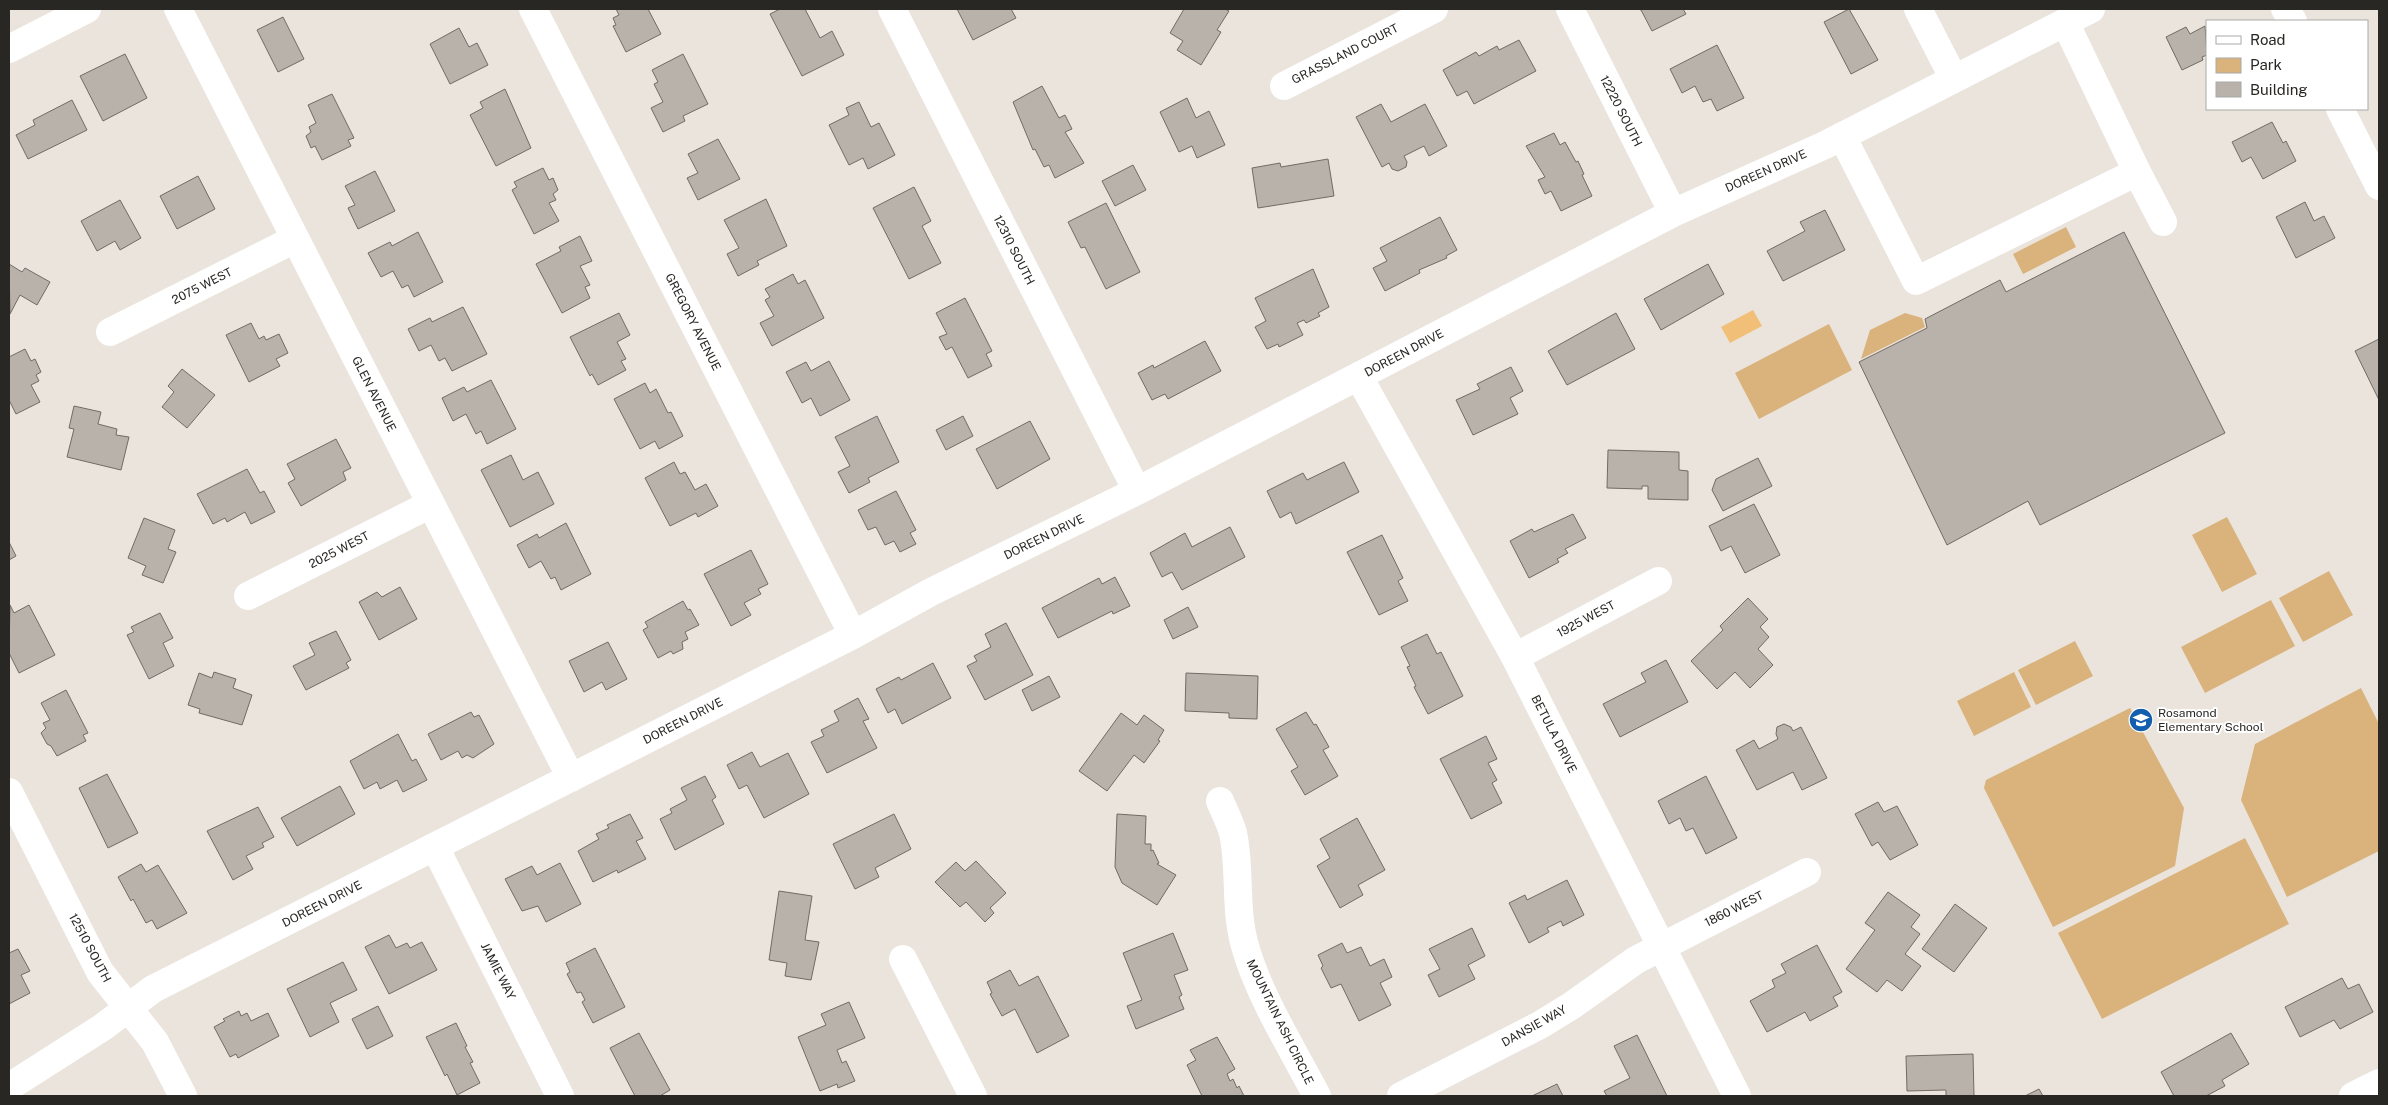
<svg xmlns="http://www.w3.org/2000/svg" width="2388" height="1105" font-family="'Public Sans',sans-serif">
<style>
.green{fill:#dab27c}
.water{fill:#f2bf78}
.building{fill:#b8b2ab;stroke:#706b64}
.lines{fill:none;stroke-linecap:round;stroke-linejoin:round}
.minor{stroke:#fff;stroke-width:28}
.labels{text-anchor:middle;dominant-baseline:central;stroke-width:4;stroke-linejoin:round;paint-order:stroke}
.street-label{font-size:12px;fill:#292724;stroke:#fff}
.poi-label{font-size:12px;fill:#292724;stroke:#fff;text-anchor:start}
</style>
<rect width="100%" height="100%" fill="#eae4dc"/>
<path class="green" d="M2066 227 2076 247 2023 274 2013 254Z
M1905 313 1922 318 1925 327 1861 359 1870 330Z
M1829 324 1852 370 1759 419 1735 373Z
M2227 517 2257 574 2222 592 2192 535Z
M2329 571 2353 615 2303 642 2279 598Z
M2271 600 2295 646 2205 693 2181 647Z
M2075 641 2093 676 2036 705 2018 670Z
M2014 672 2031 707 1974 736 1957 701Z
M2361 688 2379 724V851L2287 897 2241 800 2255 744Z
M2130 708 2184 808 2175 866 2053 927 1984 788 1986 780Z
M2245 838 2289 924 2102 1019 2058 933Z"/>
<path class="water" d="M1753 310 1762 326 1730 343 1721 327Z"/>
<path class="building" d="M616 9H648L661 34 626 52 613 26 616 25 613 18 619 15Z
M780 9H805L820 38 832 31 844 55 802 76 770 14Z
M957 9H1011L1016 18 973 40Z
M1184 9H1225L1229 11 1217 30 1221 32 1201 65 1177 50 1183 41 1170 33Z
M1638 9H1683L1686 14 1652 31 1641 10Z
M1849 9 1878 60 1851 74 1824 22Z
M283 17 304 59 278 72 257 30Z
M2205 26 2207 55 2202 57 2203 60 2182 70 2166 37 2186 27 2190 34Z
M459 28 469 47 477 43 488 65 450 84 430 44Z
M1519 40 1536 71 1474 104 1467 91 1457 96 1443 70 1476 52 1479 56 1497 46 1499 50Z
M1717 45 1744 98 1717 111 1711 99 1703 102 1695 86 1682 93 1670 69Z
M125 54 147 98 103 121 80 76Z
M683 54 708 104 683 116 685 121 663 132 651 108 663 102 654 84 658 82 652 70Z
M1042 86 1059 118 1065 115 1072 129 1065 132 1084 163 1055 178 1049 165 1044 167 1035 149 1033 150 1013 102Z
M505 89 531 148 496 166 470 115 483 108 480 102Z
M332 94 354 138 348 140 351 146 322 160 315 146 311 148 306 136 311 132 309 127 316 123 308 105Z
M1187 98 1196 118 1209 111 1225 145 1197 158 1192 146 1179 152 1160 112Z
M72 100 87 130 28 159 16 135 35 125 33 120Z
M859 102 871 127 879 123 895 155 868 169 863 158 849 165 829 125 849 115 846 108Z
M1381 104 1391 122 1425 104 1447 146 1429 156 1424 146 1404 156 1407 162 1406 167 1398 171 1392 169 1389 163 1382 167 1356 117Z
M2272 122 2283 143 2286 141 2296 161 2263 179 2251 157 2242 162 2232 142Z
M1554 133 1560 145 1565 142 1576 162 1578 161 1584 174 1582 175 1592 196 1561 211 1551 191 1545 194 1538 180 1545 177 1526 146Z
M718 139 740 179 698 200 687 178 698 173 688 154Z
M1328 159 1334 196 1258 208 1252 168 1280 163 1281 167Z
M1133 165 1146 190 1115 206 1102 181Z
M543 168 549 180 553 178 558 190 553 194 556 200 549 203 559 221 534 234 512 190 517 187 514 182Z
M375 171 395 211 358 229 348 208 355 205 345 186Z
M198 176 215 209 177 229 160 196Z
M914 187 931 221 922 226 941 263 909 279 873 208Z
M766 199 787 246 757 261 759 265 738 276 727 254 739 248 724 220Z
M120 200 141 238 120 250 115 241 97 251 81 221Z
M2305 202 2314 221 2324 216 2335 238 2296 258 2276 217Z
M1106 203 1140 272 1106 289 1085 247 1081 248 1068 222Z
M1825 210 1845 250 1783 281 1767 251 1805 231 1800 222Z
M1440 217 1457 250 1446 256 1447 258 1419 270 1420 273 1385 291 1373 268 1387 261 1380 248Z
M418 232 443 282 414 297 408 285 402 288 393 271 381 277 368 253 390 242 392 246Z
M2124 232 2225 433 2040 525 2028 501 1947 545 1859 362 1927 328 1925 319 2000 280 2006 292Z
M580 236 592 261 580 266 590 285 585 287 590 298 562 313 536 264 561 251 559 247Z
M9 264 22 272 25 268 50 282 37 305 20 295 10 314Z
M1708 264 1724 294 1661 330 1644 299Z
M1313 269 1329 307 1318 313 1320 316 1306 323 1304 320 1297 323 1303 335 1279 347 1278 344 1267 349 1255 327 1266 321 1255 298Z
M793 274 798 284 805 280 824 318 772 346 760 323 774 316 765 300 770 297 765 289Z
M965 298 992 351 986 354 992 366 968 378 952 347 946 350 939 337 947 334 936 313Z
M463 307 487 354 452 371 445 358 439 361 431 345 419 351 408 329 430 318 432 322Z
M619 313 630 335 617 342 626 359 621 361 626 370 598 385 592 374 590 376 570 337Z
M1616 313 1635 349 1567 385 1548 351Z
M251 323 259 339 264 336 266 340 279 334 288 353 276 359 280 366 249 382 226 335Z
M2379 339V400L2355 351Z
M1205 341 1221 371 1168 399 1165 394 1152 400 1138 373 1153 365 1154 368Z
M25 349 31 361 35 359 41 372 36 375 39 381 31 385 40 402 16 414 9 400V357Z
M829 361 850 400 820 416 811 398 802 403 786 372 806 362 811 371Z
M1511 367 1523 391 1510 398 1518 414 1473 435 1456 400 1480 389 1477 384Z
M182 369 215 395 187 428 162 407 174 392 168 386Z
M491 380 516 429 487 444 481 431 476 434 466 414 453 421 442 398 464 387 467 392Z
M645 383 650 393 656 389 668 413 671 412 683 436 659 449 655 441 640 449 614 399Z
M74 406 101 412 98 424 117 429 116 435 129 437 121 470 67 457 74 429 69 428Z
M877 416 899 462 868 478 870 482 849 493 838 472 850 466 835 437Z
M963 416 973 436 946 450 936 430Z
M1030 421 1050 459 997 489 976 449Z
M336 439 351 468 343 472 346 480 301 506 288 483 295 479 287 464Z
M1608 450 1679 452V470L1688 471V500L1648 499V486H1642V489L1607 488Z
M511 455 523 480 538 472 554 504 510 527 481 470Z
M1758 458 1772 486 1723 511 1712 490 1716 479Z
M674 462 680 474 685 472 695 490 706 484 718 506 698 517 696 513 670 526 645 478Z
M1344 462 1359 492 1296 524 1291 512 1280 518 1267 491 1303 473 1307 480Z
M247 469 260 493 264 491 275 512 251 524 245 512 227 522 225 518 213 524 197 494Z
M896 491 916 530 910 533 916 544 900 552 894 541 885 545 876 527 868 530 858 510Z
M1754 504 1780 555 1745 573 1731 546 1721 551 1709 526Z
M1573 514 1586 538 1565 549 1568 553 1557 559 1559 562 1529 578 1510 541 1532 529 1534 532Z
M144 518 175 530 168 549 176 552 163 583 142 575 146 566 128 558Z
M566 523 591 574 561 590 555 577 551 579 541 561 529 568 517 545 537 534 539 538Z
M1230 527 1245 557 1182 590 1172 572 1162 577 1150 553 1185 533 1192 547Z
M1382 535 1403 578 1398 581 1408 601 1379 615 1347 552Z
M9 542 16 556 9 560Z
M751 550 768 584 758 589 761 594 744 603 751 615 731 626 704 574Z
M1115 577 1130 606 1113 614 1112 611 1058 638 1042 608 1099 578 1102 584Z
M400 587 417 619 379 640 359 602 377 592 382 597Z
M1748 598 1768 619 1760 627 1769 637 1758 649 1773 665 1750 688 1735 672 1717 689 1691 661 1723 630 1720 626Z
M683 601 688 610 690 609 699 625 685 632 688 639 682 642 683 649 673 654 671 651 658 658 643 630 648 627 645 622Z
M10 605 14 613 29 605 55 655 19 673 9 653Z
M1188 607 1198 627 1173 639 1164 620Z
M160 613 173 638 163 643 174 666 149 679 127 635 134 632 131 627Z
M1006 623 1033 675 985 700 967 666 977 661 974 656 991 647 985 634Z
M336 631 351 660 346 663 349 668 306 690 293 666 315 655 309 643Z
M1427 634 1437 654 1441 652 1463 696 1428 714 1414 687 1416 686 1407 667 1410 666 1401 647Z
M608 642 627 679 606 690 602 682 584 692 569 661Z
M1666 660 1688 702 1620 737 1603 704 1646 682 1641 673Z
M933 663 951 698 902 724 895 709 888 713 876 689 899 677 901 680Z
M214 672 236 679 233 688 252 695 242 725 199 713 200 709 188 705 199 673 212 678Z
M1186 673 1258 676 1257 719 1229 718V713L1185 711Z
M1049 676 1060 697 1032 711 1022 690Z
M66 690 88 733 83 735 86 741 57 756 51 746 47 744 41 733 46 728 43 723 50 720 41 703Z
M858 698 869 719 863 721 877 748 827 773 811 742 824 736 821 730 839 721 834 711Z
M471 712 474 717 479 715 494 744 473 758 467 755 462 758 458 751 441 760 428 734Z
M1306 712 1314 725 1316 724 1329 747 1323 750 1338 776 1305 795 1291 771 1298 767 1276 729Z
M1121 713 1137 725 1144 715 1164 730 1158 740 1160 741 1144 763 1134 755 1107 791 1079 771Z
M1784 724 1791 727 1793 731 1801 727 1827 778 1802 790 1793 772 1757 790 1736 750 1754 740 1759 749 1778 739 1776 734 1777 727Z
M398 734 412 761 416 759 427 780 403 792 397 780 380 789 377 782 364 789 350 761Z
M1486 736 1497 759 1488 763 1497 780 1492 783 1502 803 1471 819 1440 759Z
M752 752 760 767 788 753 809 794 764 818 747 785 739 789 727 765Z
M107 774 138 833 108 848 79 788Z
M705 776 716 797 712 800 724 824 675 850 660 819 672 813 670 809 687 800 681 788Z
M1706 776 1737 838 1706 854 1693 828 1686 831 1680 818 1669 824 1658 801Z
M340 786 355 814 297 846 281 818Z
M1878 802 1884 812 1897 806 1918 845 1890 860 1878 842 1872 846 1855 814Z
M258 807 274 837 262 843 264 847 246 856 253 869 233 880 207 831Z
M630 814 643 838 636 841 646 859 618 873 617 870 593 882 578 851 599 839 596 834 609 828 607 825Z
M894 814 911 849 875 868 879 877 855 889 833 844Z
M1117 814 1146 816 1145 844H1151V851L1153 850 1159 863 1157 864 1176 875 1157 905 1122 883 1115 867Z
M1357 818 1385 870 1358 885 1363 895 1340 908 1317 866 1330 858 1320 839Z
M976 861 1006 893 990 908 994 913 985 922 966 902 960 907 935 882 956 862 965 871Z
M560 863 581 904 546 922 538 906 522 911 505 879 532 866 537 875Z
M141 864 146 872 158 865 187 913 157 929 152 920 146 923 133 899 131 901 118 877Z
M1567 880 1584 915 1563 926 1561 921 1547 928 1549 932 1529 943 1509 903 1525 895 1527 900Z
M779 891 812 896 805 940 819 942 811 980 785 976 787 963 769 960Z
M1888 892 1920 915 1911 927 1920 934 1905 954 1921 966 1902 991 1887 980 1877 992 1846 969 1875 930 1865 923Z
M1955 904 1987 928 1954 972 1922 949Z
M1472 928 1485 956 1468 965 1475 979 1439 997 1428 975 1440 969 1429 949Z
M1173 933 1188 970 1174 975 1182 995 1179 997 1184 1009 1136 1029 1127 1006 1142 1000 1123 953Z
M389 935 396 948 407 943 410 948 422 942 437 970 389 994 365 947Z
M1342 943 1347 953 1361 947 1370 966 1384 959 1392 977 1380 983 1391 1005 1359 1021 1341 984 1331 988 1321 968 1323 966 1318 955Z
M1817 945 1842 992 1833 997 1838 1006 1810 1021 1805 1012 1767 1032 1750 1001 1775 987 1772 980 1786 973 1781 964Z
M595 948 625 1007 593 1023 582 1002 585 1000 581 992 577 993 567 974 570 972 566 963Z
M18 949 30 971 21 975 30 993 9 1004V953Z
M343 962 357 990 330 1003 339 1022 310 1037 287 989Z
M1010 970 1019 986 1038 976 1069 1036 1037 1053 1015 1009 1002 1016 990 994 992 993 987 982Z
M2342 978 2348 989 2359 984 2373 1012 2340 1029 2334 1020 2300 1037 2285 1007Z
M849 1002 865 1038 837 1050 842 1063 846 1061 855 1081 838 1088 837 1084 820 1091 798 1037 826 1025 821 1014Z
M378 1006 393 1036 367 1049 352 1019Z
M239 1011 241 1016 247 1013 251 1021 268 1013 279 1036 238 1058 236 1054 230 1057 214 1027 225 1021 223 1019Z
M456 1023 467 1046 465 1047 473 1062 470 1063 480 1083 457 1095 447 1074 445 1076 426 1037Z
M639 1033 670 1090 660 1096H635L610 1048Z
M2231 1033 2249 1064 2222 1080 2225 1086 2206 1096H2174L2161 1072Z
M1637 1035 1667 1096H1607L1604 1091 1630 1078 1614 1046Z
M1217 1037 1235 1069 1227 1074 1230 1081 1233 1079 1237 1088 1239 1086 1244 1096H1202L1187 1065 1196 1060 1190 1050Z
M1973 1054 1974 1096H1946V1090L1907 1091 1906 1056Z
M1557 1084 1563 1096H1532Z
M2039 1089 2043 1096H2025Z"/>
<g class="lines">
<path class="minor" d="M178 9 571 778
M533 9 853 635
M892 9 1137 491
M1570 9 1673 213
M1918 9 1954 79
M2285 9 2293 21
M9 49 87 9
M1284 86 1434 9
M2340 109 2379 186
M1842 136 1916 281 2137 172 2065 22
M2137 172 2163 222
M110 332 295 239
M1359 377 1515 657 1737 1096
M248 596 431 504
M1515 657 1658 581
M9 792 100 972 155 1042 183 1096
M1220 801C1224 811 1230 822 1233 833 1241 870 1234 908 1245 946 1258 994 1293 1050 1317 1096
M435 847 560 1096
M903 959 973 1096
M9 1087 103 1027 153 989 853 635 931 592 1137 491 1673 213 1825 145 2091 9
M1401 1096 1540 1025 1571 1006 1636 960 1807 872
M2353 1096 2379 1083"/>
</g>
<defs>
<g id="school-disc" transform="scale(1.25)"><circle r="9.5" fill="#135fae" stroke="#fff"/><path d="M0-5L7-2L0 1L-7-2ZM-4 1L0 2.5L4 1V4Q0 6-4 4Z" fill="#fff"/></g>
</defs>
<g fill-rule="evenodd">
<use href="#school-disc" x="2141" y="720"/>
</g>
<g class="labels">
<g class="street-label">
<text transform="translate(1345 54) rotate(-27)">GRASSLAND COURT</text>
<text transform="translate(1621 111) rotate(63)">12220 SOUTH</text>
<text transform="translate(1766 171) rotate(-24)">DOREEN DRIVE</text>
<text transform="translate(1014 250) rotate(63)">12310 SOUTH</text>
<text transform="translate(202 286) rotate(-27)">2075 WEST</text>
<text transform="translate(693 322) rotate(63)">GREGORY AVENUE</text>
<text transform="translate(1404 353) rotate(-28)">DOREEN DRIVE</text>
<text transform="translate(374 394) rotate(63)">GLEN AVENUE</text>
<text transform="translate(1044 537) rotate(-26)">DOREEN DRIVE</text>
<text transform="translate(339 550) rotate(-27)">2025 WEST</text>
<text transform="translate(1586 619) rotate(-28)">1925 WEST</text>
<text transform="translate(683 721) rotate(-27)">DOREEN DRIVE</text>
<text transform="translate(1554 734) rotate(63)">BETULA DRIVE</text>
<text transform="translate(322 904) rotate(-27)">DOREEN DRIVE</text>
<text transform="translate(1734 909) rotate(-27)">1860 WEST</text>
<text transform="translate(90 948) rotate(62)">12510 SOUTH</text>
<text transform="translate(498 971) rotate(63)">JAMIE WAY</text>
<text transform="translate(1280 1022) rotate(64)">MOUNTAIN ASH CIRCLE</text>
<text transform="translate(1534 1026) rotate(-29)">DANSIE WAY</text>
</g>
<g class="poi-label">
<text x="2158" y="713">Rosamond<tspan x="2158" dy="14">Elementary School</tspan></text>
</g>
</g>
<rect width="2388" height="1105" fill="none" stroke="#292724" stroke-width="20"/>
<rect x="2206" y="20" width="162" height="90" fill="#ffffff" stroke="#a9a9a7"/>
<rect x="2216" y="36" width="25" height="8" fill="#ffffff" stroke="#a9a9a7"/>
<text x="2250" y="45" font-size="15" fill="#292724">Road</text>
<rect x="2216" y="58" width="25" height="15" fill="#dab27c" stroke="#a9a9a7"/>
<text x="2250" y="70" font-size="15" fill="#292724">Park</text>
<rect x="2216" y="82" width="25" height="15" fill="#b8b2ab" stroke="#a9a9a7"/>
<text x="2250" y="95" font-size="15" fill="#292724">Building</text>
</svg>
